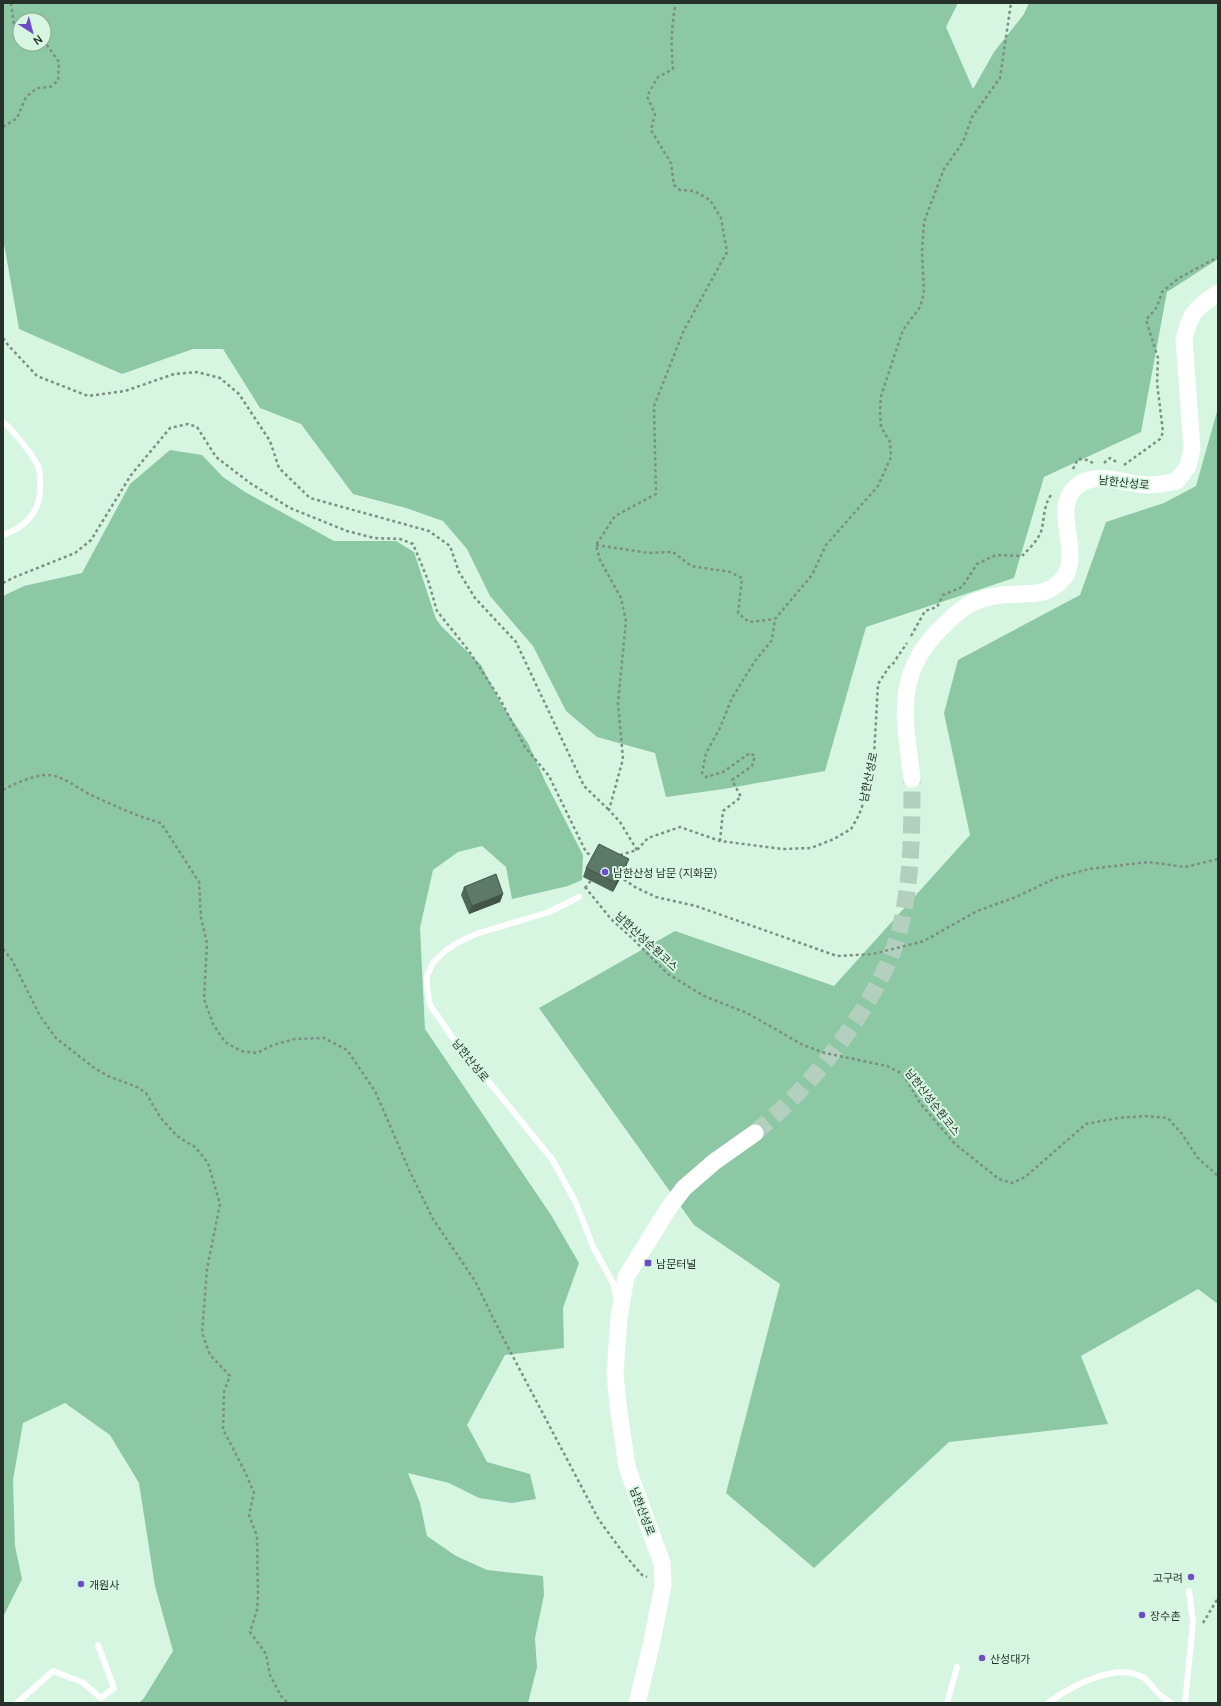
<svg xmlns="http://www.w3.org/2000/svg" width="1221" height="1706" font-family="Manrope,'Noto Sans KR',sans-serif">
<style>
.forest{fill:#8cc8a4;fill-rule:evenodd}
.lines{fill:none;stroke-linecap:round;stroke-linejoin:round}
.secondary-tunnel{stroke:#b3cfbd;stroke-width:17;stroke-dasharray:17 8;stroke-linecap:butt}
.path{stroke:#7b9082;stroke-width:2.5;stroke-dasharray:3 3;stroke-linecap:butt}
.service{stroke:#fff;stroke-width:6}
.secondary{stroke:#fff;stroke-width:17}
.wall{fill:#506859}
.shaded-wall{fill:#415549}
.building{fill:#5d7968;stroke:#415549}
.poi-dot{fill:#6c4dc6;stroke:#d7f6e2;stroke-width:1.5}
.labels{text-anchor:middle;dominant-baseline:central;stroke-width:4;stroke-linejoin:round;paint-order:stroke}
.street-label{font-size:11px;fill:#25312a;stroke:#d7f6e2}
.poi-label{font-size:11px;fill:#25312a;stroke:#d7f6e2;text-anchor:start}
</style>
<rect width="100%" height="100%" fill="#d7f6e2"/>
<path class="forest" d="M3 3H958L946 27 973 89 994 52 1024 14 1029 3H1218V259L1167 292 1141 432 1044 477 1014 578 866 627 825 771 724 789 666 797 655 753 597 737 566 711 533 646 490 596 467 549 443 521 406 508 353 494 301 424 260 408 223 349H193L122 374 19 329 3 238ZM20 20H44V44H20Z
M1218 408V1304L1198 1289 1081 1356 1108 1424 949 1442 814 1568 726 1493 780 1284 694 1225 539 1008 675 931 834 986 970 835 944 713 958 660 1080 595 1106 522 1164 503 1196 486Z
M170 450 202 455 223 477 245 492 334 541H396L414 552 436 619 442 627 481 665 502 705 528 743 546 783 583 855 582 880 568 886 512 899 506 867 482 846 458 852 433 870 420 928 425 1029 551 1215 579 1263 563 1308 564 1348 505 1355 467 1425 487 1462 530 1474 536 1499 512 1503 479 1498 449 1483 408 1473 420 1503 427 1536 456 1556 487 1570 543 1576 544 1595 535 1638 537 1667 528 1703H139L144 1698 173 1651 155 1586 139 1483 110 1435 65 1403 23 1423 13 1480 15 1546 22 1579 3 1617V596L24 586 82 573 130 484Z"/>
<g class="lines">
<path class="secondary-tunnel" d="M755 1133C769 1120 784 1108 797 1094 836 1053 882 990 898 936 912 885 912 832 912 779"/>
<path class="path" d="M11 3 14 25 20 26
M3 127 17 118 26 97 37 88 50 87 58 81 59 62 44 41
M3 338 8 345 37 376 88 396 125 391 174 374 197 372 220 378 239 394 270 441 279 468 310 498 429 531 450 546 459 572 475 598 516 642 584 786 609 810
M1104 463 1110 458 1118 463
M1124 465 1160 439 1163 432 1157 383 1158 358 1146 320 1157 307 1162 292 1179 278 1218 257
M1073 469 1078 459 1087 460 1093 463
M596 545 649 553 673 552 691 566 730 572 742 578 738 613 749 622 775 619
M3 583 15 577 75 553 91 540 131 475 170 428 188 424 197 427 216 457 250 483 290 508 347 531 374 538 400 539 413 544 428 580 437 611 469 651 500 699 525 747 549 776 586 852 594 858
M911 636 925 611 937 607 943 595 962 587 977 564 996 555 1022 556C1028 550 1036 542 1040 534 1045 523 1042 508 1051 495
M896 659 907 643
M3 790C16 783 30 777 44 775 61 774 74 786 89 794 113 805 136 816 161 823L199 882 201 918 207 943 204 999 213 1024 225 1042 241 1051 257 1053 273 1045 295 1039 324 1038 347 1050 375 1091 410 1172 433 1219 475 1281 500 1332 599 1520 624 1554 642 1575 647 1577
M720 841 723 811 741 797 732 780 752 766 755 756 750 753 723 772 706 777 702 773 706 753 720 728 732 698 755 661 772 640 775 619 812 575 826 545 878 486 891 457 890 442 881 427 880 412 881 396 903 330 920 307 924 293 922 252 924 222 944 169 963 142 972 117 1000 78 1011 3
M637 850 620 822 609 810 623 759 618 703 626 621 621 598 600 560 596 545 615 516 656 494 654 406 684 330 727 252 721 218 710 200 694 191 680 190 674 185 671 163 651 130 655 114 647 96 658 77 673 69C671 46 671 26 676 3
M620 855 637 850 648 838 680 827 720 841 783 849 811 848 834 839 851 829 859 815 865 798 874 756 878 684 889 667 897 660
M619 876 635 887 656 897 696 906 837 956 873 954 924 941 977 911 1016 897 1056 878 1089 869 1148 862 1185 867 1218 859
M585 887 611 919 633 939 668 974 704 996 747 1013 803 1045 825 1053 887 1066 903 1074 920 1103 955 1144 999 1179 1012 1183 1025 1177 1086 1124 1118 1118 1145 1116 1168 1118 1182 1134 1197 1157 1218 1176
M585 888 593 878
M3 949 12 960 40 1016 56 1038 93 1067 108 1076 137 1087 146 1093 160 1117 177 1136 195 1147 208 1163 220 1204 207 1269 202 1333 210 1355 230 1376 224 1392 223 1429 246 1474 254 1493 249 1515 257 1536 258 1596 257 1610 250 1632 266 1654 270 1675 281 1696 288 1703
M1203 1623 1218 1598"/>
<path class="service" d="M3 422C13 430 35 457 39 469 40 473 40 480 40 485 41 510 27 527 3 535
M579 897 549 912 476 934 457 943 445 951 433 963 427 975V988L430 1005 452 1037 552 1159 576 1203 593 1247 614 1285 616 1298
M1049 1702C1072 1686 1117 1661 1144 1678 1149 1682 1154 1689 1159 1694 1162 1697 1167 1700 1171 1703
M17 1703 53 1671 82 1682 101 1698 114 1688 98 1645
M947 1703 957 1667
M1185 1703 1193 1622 1189 1591"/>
<path class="secondary" d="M912 779C905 719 893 676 940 629 949 621 959 609 970 604 976 600 984 599 990 597 1008 591 1034 598 1050 589 1093 567 1050 517 1073 490 1092 468 1122 484 1147 485 1158 485 1167 483 1177 481L1188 466 1192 449 1184 339C1191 311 1195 309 1218 293
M637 1703 651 1646 663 1585 662 1563 627 1467 618 1405 615 1374 619 1317 626 1277 668 1209 684 1188 714 1162 755 1133"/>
</g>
<path class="wall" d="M626 867 613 892 583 877 586 868Z
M464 887 503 894 500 902 469 914 461 895Z"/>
<path class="shaded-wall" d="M629 859 626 867 613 892 616 883Z
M503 894 500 902 469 914 472 906Z"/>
<path class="building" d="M599 844 629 859 616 883 586 868Z
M496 874 503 894 472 906 464 887Z"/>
<g class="poi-dot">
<circle cx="605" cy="872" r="4"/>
<rect x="644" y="1259" width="8" height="8" rx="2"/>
<circle cx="1191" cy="1577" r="4"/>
<circle cx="81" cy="1584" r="4"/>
<circle cx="1142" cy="1615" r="4"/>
<circle cx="982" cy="1658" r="4"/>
</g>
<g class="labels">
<g class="street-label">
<text transform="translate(1124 482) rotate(6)">남한산성로</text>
<text transform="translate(868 777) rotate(-78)">남한산성로</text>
<text transform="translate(647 941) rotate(43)">남한산성순환코스</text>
<text transform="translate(471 1060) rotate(51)">남한산성로</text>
<text transform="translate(933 1102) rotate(52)">남한산성순환코스</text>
<text transform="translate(643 1511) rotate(69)">남한산성로</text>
</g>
<g class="poi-label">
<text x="613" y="872">남한산성 남문 (지화문)</text>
<text x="656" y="1263">남문터널</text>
<text x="1183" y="1577" text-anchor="end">고구려</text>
<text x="89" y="1584">개원사</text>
<text x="1150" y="1615">장수촌</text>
<text x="990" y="1658">산성대가</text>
</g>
</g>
<rect width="1221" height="1706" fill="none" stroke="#25312a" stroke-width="8"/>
<g transform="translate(32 32) rotate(144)"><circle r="19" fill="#d7f6e2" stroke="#90a798"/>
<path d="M0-3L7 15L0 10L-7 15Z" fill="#6c4dc6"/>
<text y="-6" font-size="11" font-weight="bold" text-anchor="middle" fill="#25312a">N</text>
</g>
</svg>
